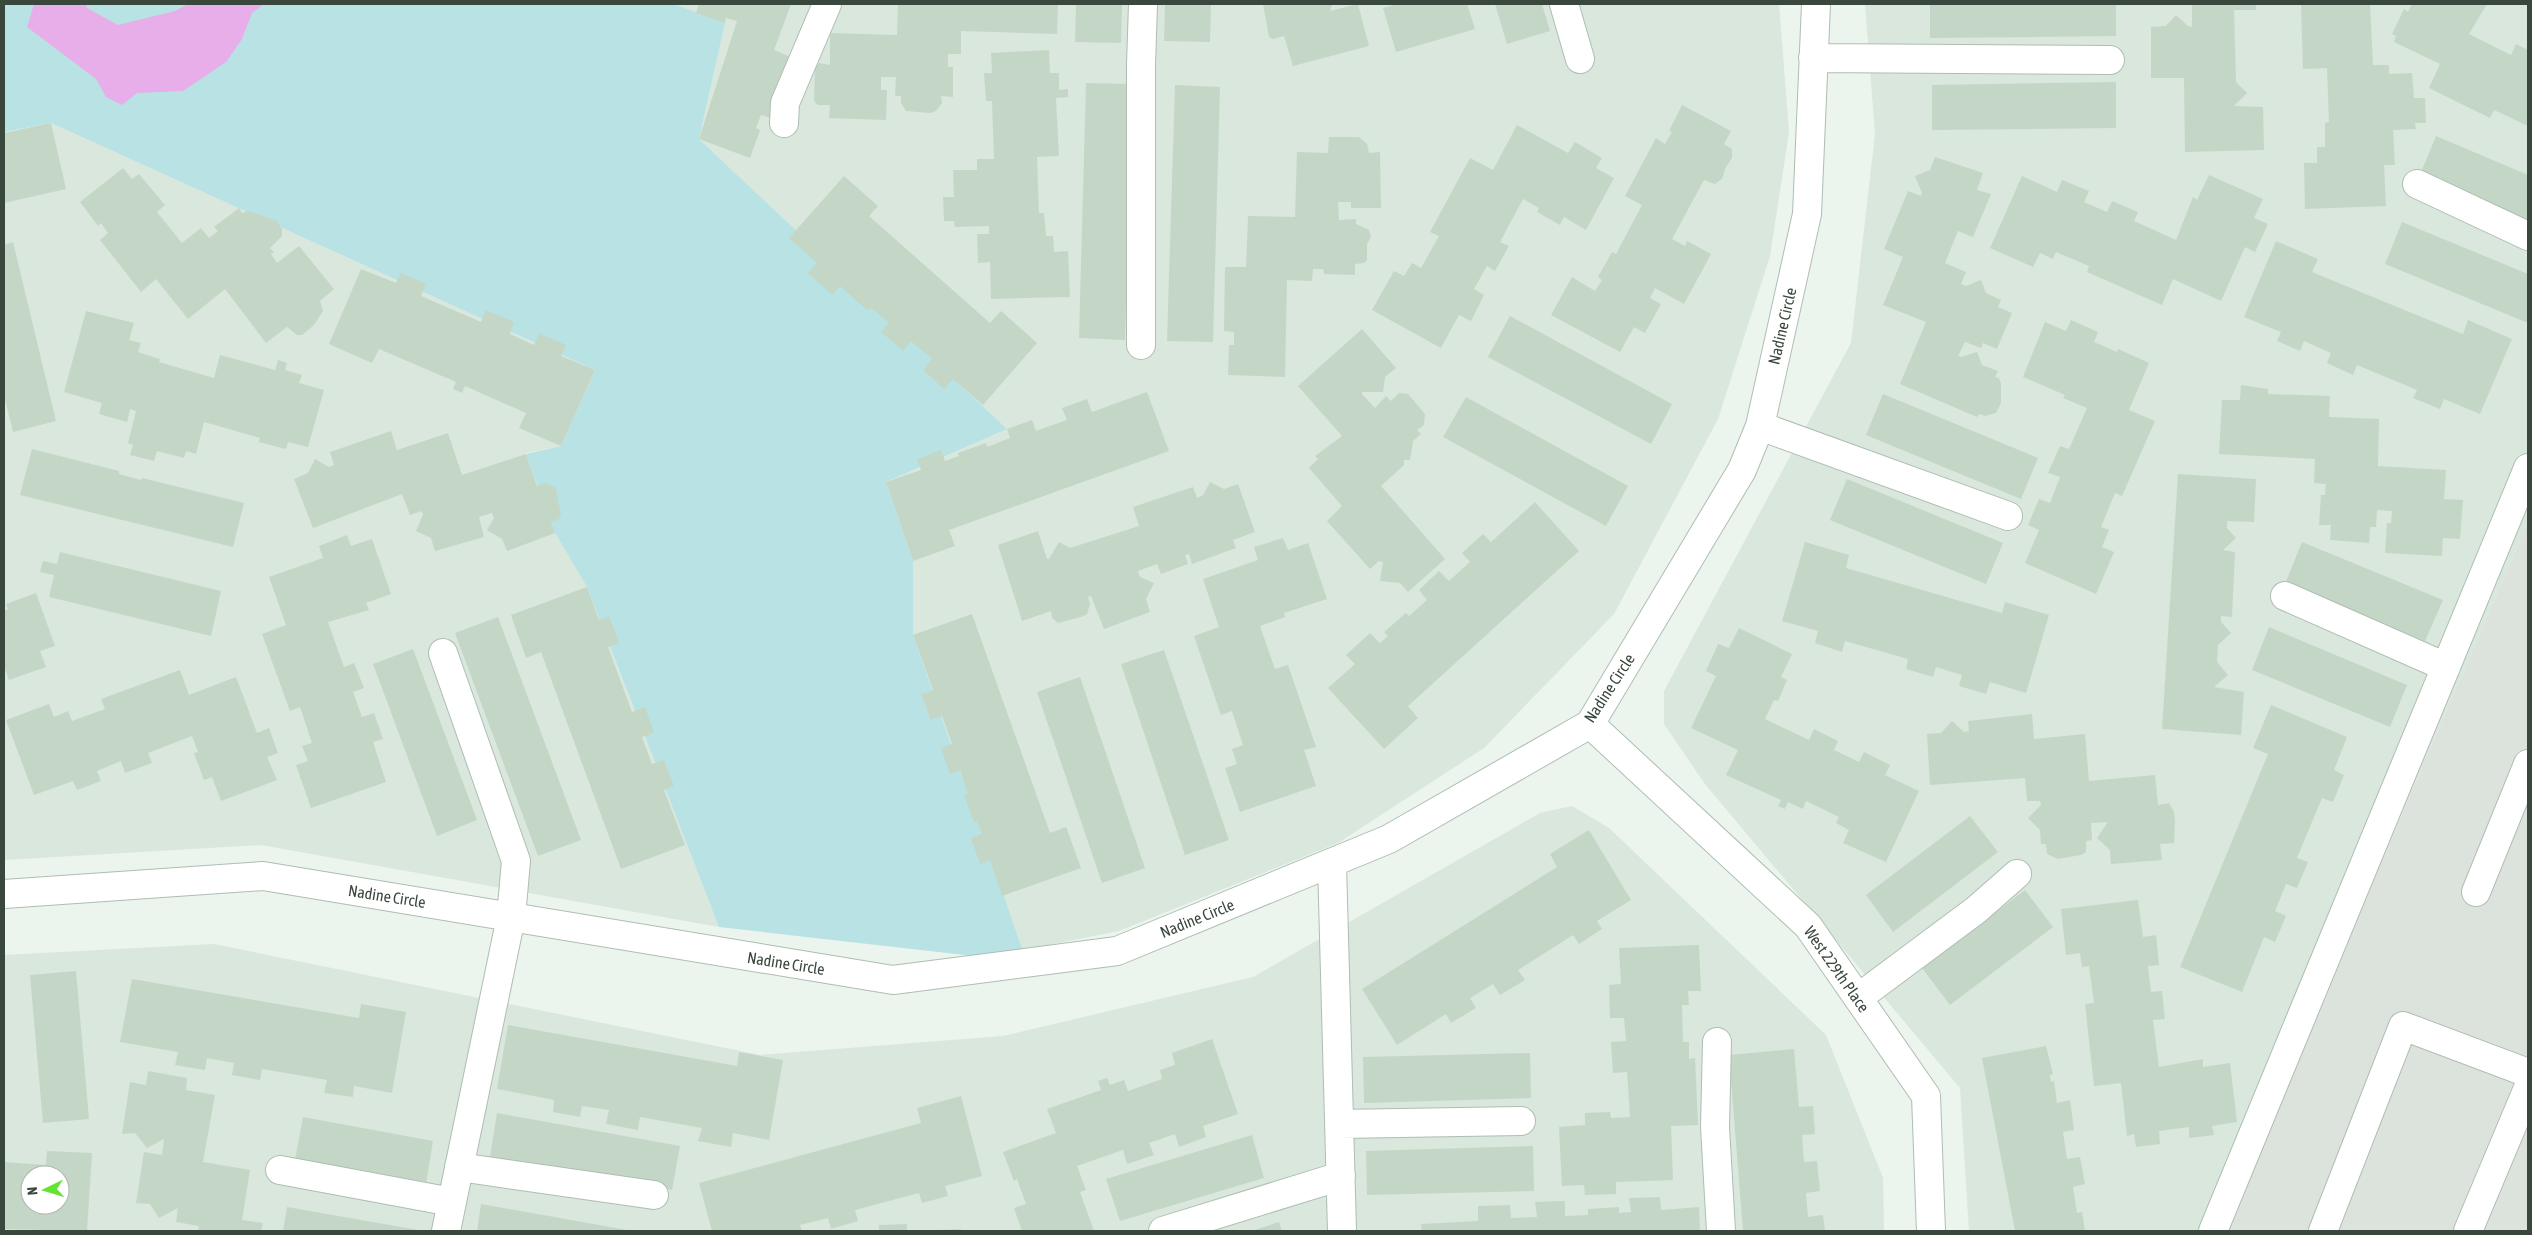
<svg xmlns="http://www.w3.org/2000/svg" width="2532" height="1235" font-family="'Asap Condensed',sans-serif">
<style>
.residential{fill:#d9e7dd;fill-rule:evenodd}
.industrial{fill:#dce3dd}
.green{fill:#b8e2e3}
.water{fill:#e8aee9}
.building{fill:#c4d7c7;fill-rule:evenodd}
.lines{fill:none;stroke-linecap:round;stroke-linejoin:round}
.minor-casing{stroke:#aebeb2;stroke-width:30}
.minor{stroke:#fff;stroke-width:28}
.labels{text-anchor:middle;dominant-baseline:central;stroke-width:4;stroke-linejoin:round;paint-order:stroke}
.street-label{font-size:16px;fill:#39473c;stroke:#fff}
</style>
<rect width="100%" height="100%" fill="#ebf4ed"/>
<path class="residential" d="M674 4H1779L1789 132 1770 256 1718 419 1614 614 1484 748 1338 843 1119 931 1023 950 913 635V561L886 482 1007 429 699 139 725 23Z
M1865 4H2528V522L2222 1231H1969L1960 1088 1705 784 1664 724V691L1851 343 1875 134Z
M51 123 595 370 561 446 526 453 555 533 587 587 719 927 261 845 4 860V132Z
M1572 806 1609 828 1826 1035 1883 1178 1884 1231H4V955L214 944 760 1055 1003 1036 1253 977 1540 813ZM30 1175H60V1205H30Z"/>
<path class="industrial" d="M2528 522V1231H2222Z"/>
<path class="green" d="M4 4H674L725 23 699 139 1007 429 886 482 913 561V635L1027 962 719 927 587 587 555 533 526 454 561 446 595 370 51 123 4 132Z"/>
<path class="water" d="M34 4H86L87 8 118 25 175 11 188 4H264L252 13 242 39 226 62 183 91 137 93 122 105 106 97 96 79 27 27Z"/>
<path class="building" d="M699 4H791L774 50 793 58 771 118 761 115 756 128 760 130 750 158 699 139 737 21 726 18 725 23 696 13Z
M898 4H1058L1057 34 961 31V54H948V67H953V97L941 96 942 103 936 111 930 113 906 111 901 103V96H895L896 77H881V90H887L886 120 829 118 830 105H818L814 101 815 68 819 63 830 65V33L897 35Z
M1076 4H1122L1121 43 1075 42Z
M1165 4H1211L1210 42 1164 41Z
M1263 4H1332L1330 11 1358 4 1369 46 1293 66 1284 36 1273 39 1269 37Z
M1397 4H1467L1475 29 1396 52 1383 8Z
M1495 4H1542L1550 31 1507 44Z
M1930 4H2116V36L1930 38Z
M2192 4H2256V10H2234L2236 82 2247 93 2234 106 2263 107 2264 150 2185 152 2184 78H2151V27L2166 26 2176 15 2188 26 2192 27Z
M2301 4H2370L2373 65H2389V74L2412 73 2414 98H2425L2426 123H2415L2416 129 2393 130 2395 165H2384L2386 206 2305 209 2304 163H2317V147H2325V123L2329 122 2327 68 2303 69Z
M2412 4H2487L2469 34 2511 55 2516 44 2528 50V126L2494 110 2490 118 2429 88 2440 64 2394 42 2396 36 2392 34 2404 9 2408 12Z
M1049 50 1050 73H1059V90L1068 89V97L1056 98 1059 156 1037 157 1039 213H1044L1046 236H1053L1054 252 1068 251 1070 297 991 299 990 262 978 263 977 234H989V226L955 227 954 221H944L943 197H954L953 170H977V159H994L992 101H986L984 73H992L991 53Z
M2116 82V128L1932 130V85Z
M1086 83 1132 84 1125 340 1079 338Z
M1175 85 1220 87 1213 342 1167 341Z
M1682 105 1731 131 1724 144 1732 149V158L1726 167 1722 179 1715 184 1704 180 1672 239 1685 246 1687 241 1711 254 1684 304 1655 288 1650 298 1661 304 1645 333 1634 327 1620 352 1551 315 1572 277 1595 291 1602 280 1598 277 1612 252 1616 254 1642 205 1625 196 1656 138 1665 144 1672 132 1669 131Z
M51 123 66 189 4 203V133Z
M1517 125 1568 153 1575 142 1602 158 1596 168 1614 178 1586 230 1564 217 1560 225 1537 212 1539 208 1523 199 1500 242 1509 246 1495 271 1487 266 1474 289 1484 295 1471 321 1459 315 1441 348 1372 310 1394 271 1404 276 1412 263 1421 268 1439 236 1430 232 1470 158 1493 170Z
M2436 136 2528 175V222L2419 177Z
M1329 137H1359L1367 144 1369 153 1380 152 1381 208H1351V202H1338L1339 220 1356 219V224L1369 230 1371 237 1367 244V260L1364 263 1355 264V275L1324 274 1323 269H1313L1312 281 1287 280 1285 377 1228 375 1229 345H1234V332L1224 331 1225 267H1246L1248 216 1295 217 1297 152 1328 153Z
M1935 157 1983 173 1977 190 1991 194 1973 237 1958 231 1945 263 1966 272 1961 284 1966 286 1981 280 1986 293 2001 300 1998 307 2012 313 1997 349 1983 343 1981 348 1965 342 1958 356 1961 357 1977 352 1982 365 1998 371 1995 377 1999 378 2001 384V403L1996 413 1985 416 1979 414 1977 417 1900 384 1926 322 1883 305 1903 257 1884 249 1908 191 1921 196 1922 193 1915 176 1930 170Z
M123 168 132 179 139 174 165 205 157 212 182 243 201 228 209 238 218 231 214 227 239 208 242 213 248 211 277 221 282 229V236L270 248 274 252 271 254 277 263 299 246 334 289 320 301 323 311 314 325 302 335H297L287 327 266 343 225 289 188 319 156 279 141 292 100 240 108 233 101 223 98 226 80 202Z
M2209 175 2263 199 2254 218 2268 224 2255 252 2245 247 2221 301 2173 279 2162 305 2087 272 2089 266 2056 252 2053 259 2040 253 2033 267 1990 248 2022 176 2057 192 2062 180 2089 191 2084 202 2107 212 2112 201 2138 212 2134 221 2176 240 2193 197 2197 200Z
M844 176 878 206 869 216 990 323 1001 311 1037 343 983 405 953 379 944 389 923 370 932 359 911 341 903 351 881 332 889 323 870 307 868 311 840 286 832 295 808 273 817 263 789 238Z
M2402 222 2528 274V323L2385 264Z
M2276 241 2318 259 2312 272 2463 334 2468 320 2512 339 2480 414 2444 399 2440 409 2413 398 2417 390 2357 365 2353 375 2327 363 2331 353 2304 341 2300 351 2277 341 2281 332 2244 317Z
M13 242 56 421 13 432 4 395V245Z
M361 269 396 283 401 273 426 284 421 296 481 322 486 310 514 322 510 334 534 345 539 333 566 345 561 356 595 370 561 446 519 428 526 413 465 386 462 393 453 389 456 382 379 349 372 363 329 344Z
M86 311 134 323 129 340 141 343 138 352 160 359 159 362 214 378 220 355 275 370 278 360 287 363 285 370 302 375 299 383 324 390 308 447 288 442 286 449 259 442 260 438 204 422 196 454 186 451 184 458 157 451 154 461 130 455 133 445 128 443 136 411 130 409 127 422 99 414 102 403 64 392Z
M1510 316 1672 404 1651 444 1488 357Z
M2071 320 2098 332 2094 342 2117 352 2118 349 2149 363 2129 410 2155 421 2122 496 2115 493 2101 527 2109 530 2102 547 2114 552 2096 594 2025 563 2039 530 2028 525 2039 499 2050 503 2060 477 2048 473 2060 446 2069 449 2087 408 2063 398 2065 395 2023 377 2045 322 2066 331Z
M1362 329 1396 368 1385 377 1383 392H1362V394L1375 408 1386 396 1391 401 1399 393 1408 394 1425 414 1424 425 1417 430 1421 434 1413 441 1410 460H1404V465L1381 486 1445 559 1408 592 1400 583 1380 581 1383 562 1379 561 1370 569 1327 521 1342 506 1309 468 1318 459 1315 456 1342 436 1298 386Z
M2241 385 2268 389V394L2330 396 2329 417 2379 419 2378 466 2446 470 2444 499 2463 500 2460 539 2443 538 2442 556 2385 553 2387 523H2391L2392 511 2377 510 2376 527H2370L2369 543 2330 540 2331 525H2319L2321 495H2325L2326 484 2314 483 2315 459 2219 454 2222 400H2240Z
M1147 392 1169 451 949 530 955 546 913 561 886 482 921 470 917 459 941 450 945 461 959 456 958 453 986 443 987 447 1010 438 1007 429 1032 420 1036 431 1067 420 1062 408 1087 399 1092 412Z
M1883 394 2038 458 2021 499 1866 435Z
M1466 397 1628 486 1606 526 1443 437Z
M391 431 397 450 448 433 462 475 526 454 537 486 545 483 556 488 561 515 559 519 551 522 555 533 507 551 502 539 487 530 494 518 492 513 479 517 484 537 435 551 431 538 416 531 423 515 422 511 410 515 402 494 313 528 294 479 308 473 315 459 329 467 334 465 330 452Z
M32 449 119 471V474L141 480 142 478 244 503 233 547 20 495Z
M2178 474 2256 479 2254 522 2227 521V528L2236 538 2223 550 2235 552 2232 617 2221 616V622L2231 633 2218 645 2217 662 2228 675 2214 687 2244 692 2241 735 2162 729Z
M1847 479 2003 543 1986 584 1830 520Z
M1210 482 1224 489 1238 484 1255 532 1233 540 1236 548 1192 564 1189 554 1185 555 1188 564 1161 574 1157 564 1138 571 1140 577 1154 583 1146 599 1150 612 1104 629 1091 596 1088 597 1090 604 1087 614 1081 617 1058 623 1052 618 1051 611 1022 621 998 545 1038 531 1047 559H1049L1059 542 1070 548 1139 526 1133 507 1193 487 1197 498 1203 495Z
M1535 502 1579 551 1408 706 1418 718 1384 749 1328 688 1355 664 1346 655 1370 633 1380 643 1388 636 1384 632 1406 613 1409 616 1427 600 1419 590 1439 571 1449 581 1470 562 1462 553 1483 534 1491 542Z
M347 535 351 546 372 539 391 594 366 603 369 610 328 622 344 667 354 663 364 688 353 692 362 717 374 713 383 739 373 742 386 782 311 808 296 765 308 761 302 746 312 743 300 707 290 711 262 634 286 625 269 577 323 558 319 546Z
M1283 538 1288 550 1308 543 1327 599 1284 613 1285 617 1260 626 1275 669 1288 665 1316 747 1304 750 1316 786 1240 812 1225 768 1237 764 1232 749 1243 745 1232 711 1221 715 1194 636 1219 627 1203 579 1258 560 1254 547Z
M1805 542 1849 555 1846 568 2002 613 2005 602 2049 615 2026 693 1990 682 1986 694 1959 686 1962 675 1936 667 1933 677 1906 669 1908 659 1845 641 1842 652 1815 643 1818 631 1782 621Z
M2302 542 2443 600 2425 641 2285 584Z
M60 552 221 591 211 636 49 597 54 575 40 572 43 561 57 564Z
M587 587 599 620 609 616 619 643 608 647 632 712 645 707 654 733 642 737 652 764 664 760 674 786 664 790 685 845 621 869 541 652 526 658 511 615Z
M36 593 55 646 40 651 46 667 9 680 4 666V611L8 609 6 604Z
M972 614 1050 833 1066 827 1081 868 1002 896 990 860 980 864 971 838 982 834 977 821 974 823 964 795 968 794 960 770 950 774 941 748 952 744 942 716 931 720 921 694 933 690 913 635Z
M498 617 581 840 538 856 455 633Z
M2269 627 2407 685 2390 727 2252 670Z
M1739 628 1792 654 1781 677 1787 680 1778 701 1774 700 1765 719 1809 740 1814 729 1838 741 1834 750 1859 762 1864 752 1890 765 1885 775 1919 791 1886 862 1843 843 1849 830 1836 823 1839 817 1806 801 1803 809 1788 802 1785 809 1778 806 1781 800 1726 775 1738 750 1691 728 1716 676 1706 671 1718 644 1729 648Z
M413 649 477 820 437 836 373 664Z
M1164 650 1229 840 1185 855 1121 664Z
M180 670 189 695 236 677 257 733 269 728 278 753 267 757 277 780 221 801 212 777 204 780 194 753 198 752 192 736 148 753 152 763 125 773 121 761 97 771 101 781 77 790 73 781 34 795 6 720 49 704 54 717 68 711 72 721 105 709 101 699Z
M1080 677 1145 868 1102 883 1037 692Z
M2271 705 2347 737 2334 770 2344 775 2333 802 2322 798 2297 858 2308 862 2297 888 2286 884 2275 911 2286 916 2275 942 2264 937 2242 992 2180 967 2268 754 2253 748Z
M2032 714 2034 739 2085 734 2089 781 2155 775 2158 805 2169 803 2174 812 2175 821 2174 843 2160 844 2162 860 2111 864 2110 850 2097 838 2108 822 2091 823 2092 840 2086 841V852L2081 855 2058 859 2047 854 2046 844H2041L2040 830 2028 818 2041 805 2040 801H2027L2025 778 1930 785 1927 734 1941 733 1952 721 1964 732 1969 731 1968 721Z
M1970 816 1998 852 1893 932 1866 895Z
M1589 830 1631 900 1597 921 1602 929 1579 944 1573 935 1518 970 1525 980 1500 995 1493 984 1470 998 1476 1008 1451 1023 1446 1014 1397 1045 1362 989 1557 867 1550 854Z
M2025 890 2053 927 1950 1005 1922 968Z
M2138 900 2143 937 2156 935 2159 965 2148 966 2151 992 2162 991 2165 1019 2153 1020 2159 1067 2203 1059V1067L2230 1063 2237 1122 2212 1126 2214 1135 2189 1138V1127L2159 1131 2160 1144 2136 1147 2134 1134 2127 1136 2121 1083 2094 1086 2085 1004 2094 1003 2089 966 2082 967 2080 953 2066 955 2061 909Z
M1699 945 1701 991H1688L1689 1005H1682L1683 1042H1689V1059L1695 1058 1698 1125 1671 1126 1673 1180 1616 1182V1194L1585 1195 1584 1185 1562 1186 1559 1127 1585 1125V1113L1610 1112 1611 1118 1630 1117 1627 1072 1613 1073 1611 1042 1626 1041 1624 1018H1610L1609 985 1621 984 1619 948Z
M76 971 89 1119 43 1123 30 975Z
M132 979 359 1018 361 1004 406 1012 392 1093 354 1086 353 1097 324 1093 327 1080 262 1069 260 1080 232 1075 234 1063 207 1058 205 1070 175 1065 178 1052 120 1042Z
M508 1025 737 1066 739 1052 783 1060 769 1140 733 1133 731 1147 698 1141 702 1128 640 1117 638 1130 606 1124 609 1110 582 1106 580 1117 553 1112 554 1100 497 1089Z
M1212 1039 1238 1114 1203 1126 1206 1137 1179 1147 1175 1134 1149 1143 1154 1155 1127 1164 1123 1150 1077 1166 1086 1190 1080 1192 1094 1231H1022L1014 1208 1026 1204 1017 1179 1014 1181 1003 1152 1056 1133 1047 1109 1101 1090 1098 1081 1107 1078 1110 1085 1124 1080 1128 1091 1162 1079 1160 1070 1175 1065 1172 1053Z
M2046 1046 2053 1074 2050 1075 2051 1082 2054 1081 2057 1103 2070 1100 2074 1130 2063 1132 2067 1159 2080 1157 2085 1184 2073 1187 2077 1213 2082 1212 2085 1231H2015L1982 1058Z
M1794 1049 1799 1107 1813 1106 1815 1134 1802 1135 1804 1162 1817 1161 1820 1191 1806 1193 1808 1217 1823 1215 1825 1231H1743L1729 1055Z
M1530 1053 1531 1098 1364 1103 1363 1057Z
M148 1071 187 1078 186 1090 215 1095 203 1162 250 1170 242 1220 263 1223 261 1231H198L199 1226 176 1222 178 1208 159 1218 150 1204 136 1203 144 1152 162 1155 164 1139 147 1148 135 1133 122 1134 130 1082 146 1085Z
M961 1096 982 1176 945 1186 948 1196 922 1203 919 1193 855 1210 858 1221 831 1229 828 1218 800 1225 802 1231H712L699 1183 921 1123 917 1108Z
M497 1113 680 1146 672 1190 490 1157Z
M303 1117 433 1141 426 1184 295 1160Z
M1252 1135 1264 1178 1120 1221 1106 1179Z
M1533 1146 1534 1191 1367 1195 1366 1151Z
M47 1151 92 1153 87 1231 4 1229V1162L46 1165ZM30 1175H60V1205H30Z
M1660 1197 1661 1210 1699 1207 1700 1231H1422L1421 1224 1478 1221V1206L1510 1205 1511 1218 1537 1217 1535 1202 1565 1201V1216L1588 1215V1209L1619 1207V1213L1631 1212 1629 1198Z
M481 1204 627 1230V1231H477Z
M287 1207 418 1230V1231H283Z
M1279 1222 1282 1231H1252Z
M907 1224V1231H879V1225Z
M961 1229V1231H940V1230Z"/>
<g class="lines">
<g class="minor-casing">
<path id="minor" d="M1564 4 1580 59
M1813 58 2110 60
M784 123 785 103 827 4
M2417 184 2528 236
M1141 345V65L1143 4
M1760 426 2008 516
M2285 596 2446 667
M443 653 516 861 511 917 446 1231
M1590 724 1808 926 1926 1096 1931 1231
M1332 863 1342 1231
M2476 892 2528 764
M4 894 263 876 893 980 1117 951 1389 839 1590 724 1742 470 1760 426 1807 214 1816 4
M1858 998 1976 910 2017 874
M1717 1042 1715 1127 1721 1231
M1339 1124 1521 1121
M459 1167 654 1195
M280 1170 452 1202
M1163 1231 1341 1176
M2213 1231 2528 468
M2323 1231 2403 1026 2528 1073
M2468 1231 2528 1088"/>
</g>
<use href="#minor" class="minor"/>
</g>
<g class="labels">
<g class="street-label">
<text transform="translate(1782 326) rotate(-77)">Nadine Circle</text>
<text transform="translate(1609 688) rotate(-57)">Nadine Circle</text>
<text transform="translate(387 896) rotate(9)">Nadine Circle</text>
<text transform="translate(1197 918) rotate(-22)">Nadine Circle</text>
<text transform="translate(786 963) rotate(9)">Nadine Circle</text>
<text transform="translate(1837 969) rotate(55)">West 229th Place</text>
</g>
</g>
<rect width="2532" height="1235" fill="none" stroke="#39473c" stroke-width="10"/>
<g transform="translate(45 1190) rotate(265)"><circle r="24" fill="#ffffff" stroke="#b0b5b1"/>
<path d="M0-4L9 19L0 12L-9 19Z" fill="#64e333"/>
<text y="-8" font-size="14" font-weight="bold" text-anchor="middle" fill="#39473c">N</text>
</g>
</svg>
